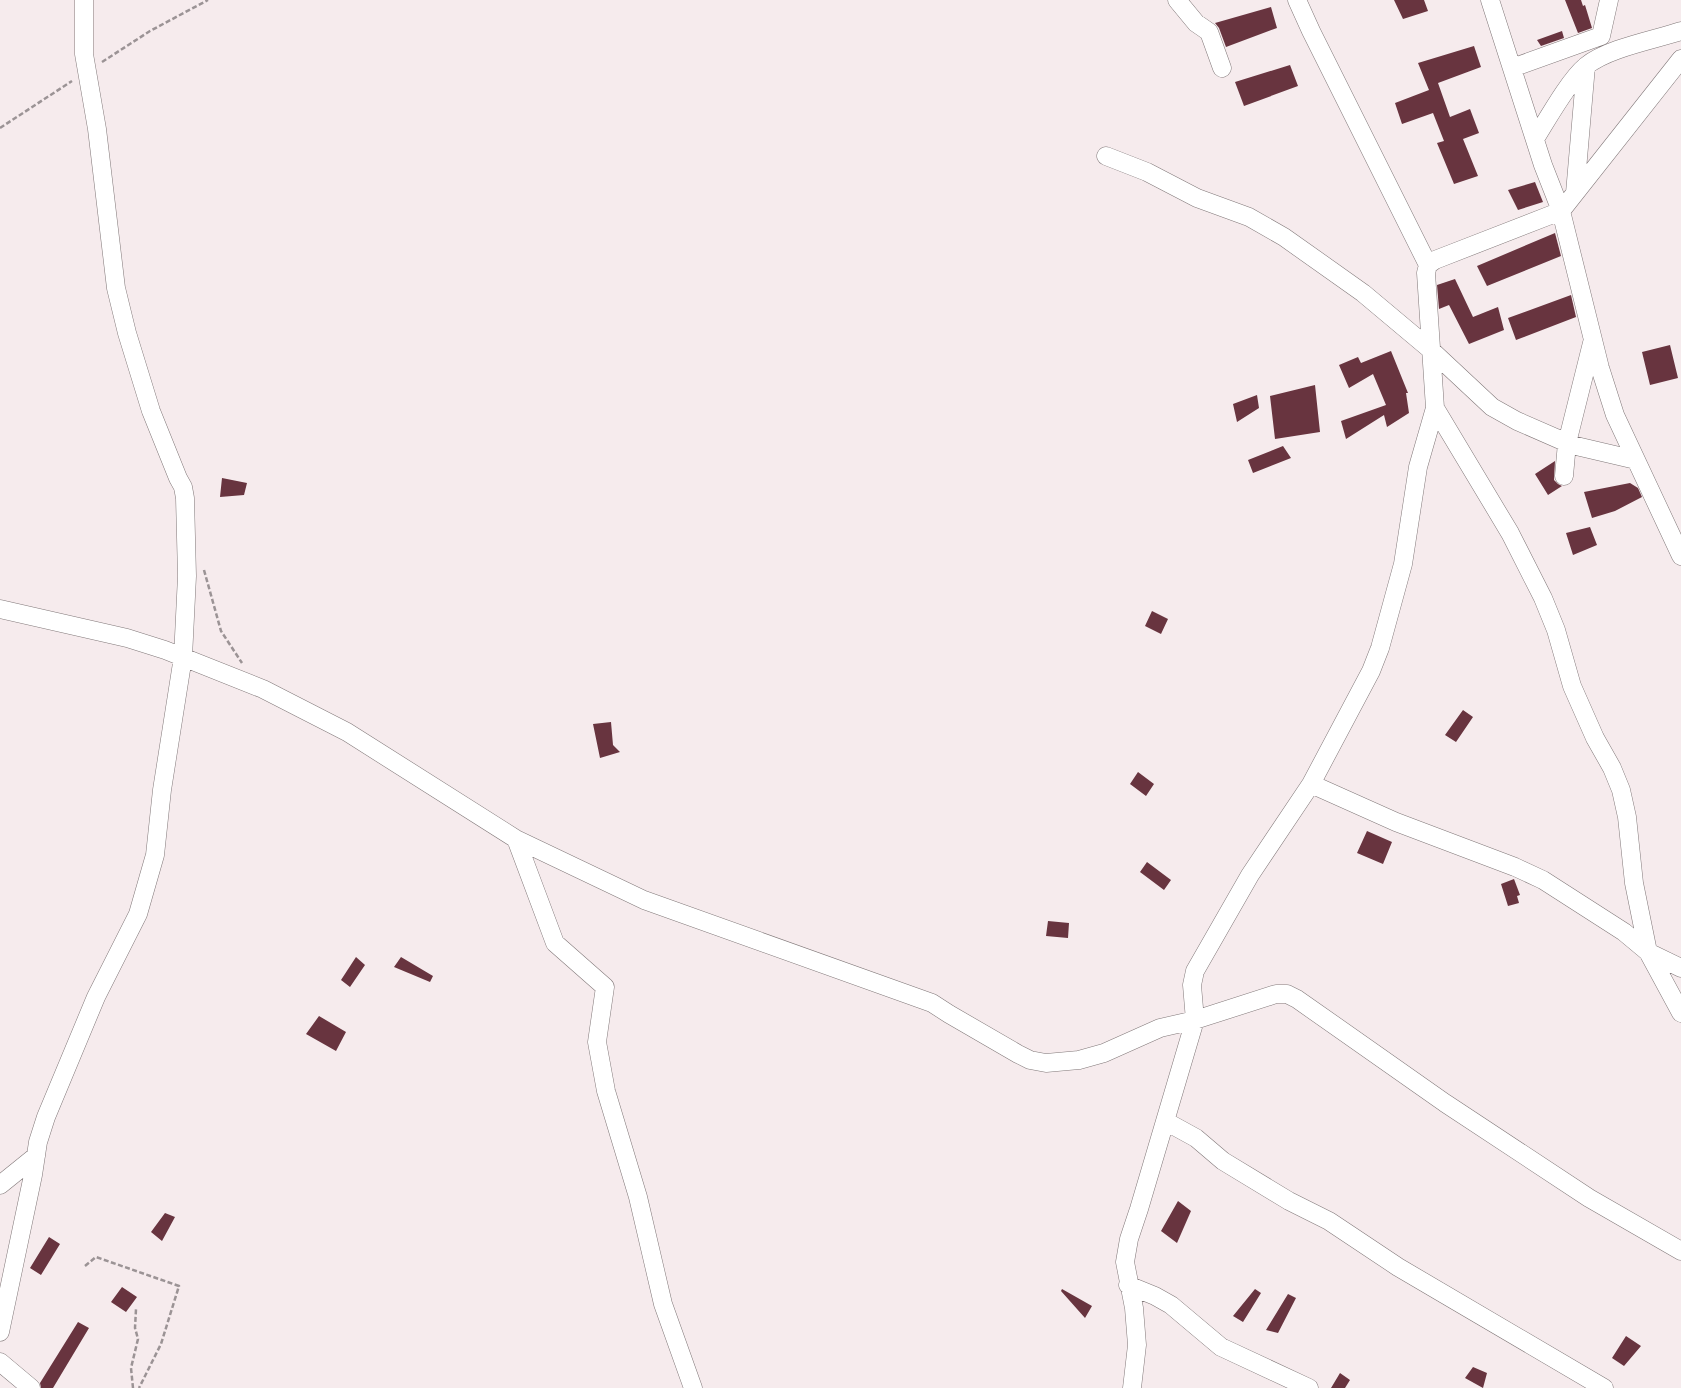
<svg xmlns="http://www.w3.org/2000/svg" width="1681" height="1388" font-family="'Times New Roman',serif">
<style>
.building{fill:#68343f}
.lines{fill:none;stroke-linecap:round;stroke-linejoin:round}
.minor-casing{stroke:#817879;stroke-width:19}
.path{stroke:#9b9395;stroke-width:2.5;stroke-dasharray:5 2.5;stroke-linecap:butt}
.minor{stroke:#fff;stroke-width:18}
</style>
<rect width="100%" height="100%" fill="#f6ebed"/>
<path class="building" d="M1394 0H1424L1428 11 1403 19Z
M1565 0H1581L1583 6 1585 5 1592 28 1578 33Z
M1271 7 1277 28 1226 47 1219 28 1215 23Z
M1562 31 1564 38 1541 46 1537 40Z
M1474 46 1481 67 1438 83 1450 117 1470 109 1479 133 1463 139 1478 176 1454 184 1437 143 1444 141 1433 113 1402 124 1395 103 1429 90 1418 63Z
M1290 65 1298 86 1244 106 1235 82Z
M1535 182 1543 202 1518 210 1508 190Z
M1555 233 1561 256 1487 286 1477 266Z
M1455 279 1473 317 1498 307 1504 330 1469 344 1449 305 1439 309 1437 285Z
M1571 295 1576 317 1516 340 1508 318Z
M1670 345 1678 378 1650 385 1642 352Z
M1391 351 1408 393H1406L1409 413 1387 427 1384 415 1346 439 1341 421 1386 405 1373 374 1349 388 1339 365 1358 357 1361 363Z
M1315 385 1320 432 1275 439 1270 396Z
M1257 395 1259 408 1237 422 1233 404Z
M1283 446 1291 458 1253 473 1248 460Z
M1555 461 1554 480 1558 484 1562 486 1548 495 1535 474Z
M222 478 247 483 244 495 220 497Z
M1630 483 1638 488 1642 497 1615 511 1592 518 1584 492Z
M1590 527 1597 545 1573 555 1566 533Z
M1152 611 1168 619 1161 634 1145 626Z
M1463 710 1473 717 1456 742 1445 735Z
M611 722 613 745 620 752 600 758 593 724Z
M1138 772 1154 784 1146 796 1130 784Z
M1367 831 1392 842 1383 864 1357 853Z
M1147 862 1171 880 1164 890 1140 872Z
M1514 879 1520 895 1517 896 1519 903 1508 906 1501 884Z
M1048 921 1069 923 1068 938 1046 936Z
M356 957 365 965 350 987 341 980Z
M401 957 433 976 430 982 394 967Z
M319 1016 346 1032 336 1051 306 1034Z
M1178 1201 1191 1211 1177 1243 1161 1231Z
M165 1213 175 1217 162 1241 151 1232Z
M49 1237 60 1244 41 1275 30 1268Z
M122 1287 137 1297 126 1312 111 1302Z
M1062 1289 1092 1306 1085 1318 1061 1291Z
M1255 1289 1261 1293 1243 1322 1233 1316Z
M1288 1294 1296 1298 1278 1333 1266 1330Z
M78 1322 89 1328 53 1388H41L40 1383Z
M1626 1336 1641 1346 1624 1366 1612 1358Z
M1473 1367 1487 1373 1483 1388 1465 1378Z
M1340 1373 1350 1380 1345 1388H1331Z"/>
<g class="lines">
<g class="minor-casing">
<path id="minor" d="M1177 0 1196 23 1209 32 1222 68
M1297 0 1311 31 1428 265
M1490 0 1543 165 1561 211 1600 368 1615 415 1681 556
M1512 68 1601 36 1609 0
M1535 139C1547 120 1569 80 1586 66 1608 48 1654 40 1681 31
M1106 156 1147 172 1197 198 1249 217 1284 237 1363 293 1431 350 1492 407 1517 421 1572 445 1636 460
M1575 193 1586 66
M1435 408 1510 533 1543 598 1556 630 1572 686 1595 738 1612 768 1621 790 1627 817 1634 883 1648 952 1681 1013
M1564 476 1567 443 1592 343
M0 609 127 638 165 650 263 689 347 732 516 839 644 900 932 1003 949 1014 1018 1054 1030 1060 1046 1063 1079 1060 1104 1053 1160 1028 1195 1020 1276 994H1287L1297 999 1445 1103 1589 1198 1681 1251
M1311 784 1396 822 1515 867 1543 880 1624 932 1648 952 1681 968
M516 839 555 943 605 987 597 1042 606 1091 638 1197 663 1304 693 1388
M1165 1121 1196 1138 1223 1161 1289 1201 1329 1221 1398 1267 1604 1388
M0 1185 36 1156
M1128 1285 1155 1296 1171 1305 1221 1347 1309 1388
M0 1332 33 1175 38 1142 46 1117 96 997 138 914 155 855 162 790 183 657 187 576 185 498 183 487 178 478 151 411 127 333 116 288 97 129 84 54V0
M0 1362 31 1388
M1132 1388 1137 1345 1134 1308 1125 1262 1129 1239 1139 1209 1195 1020 1192 985 1195 971 1250 875 1311 784 1371 671 1380 648 1403 564 1418 467 1435 408 1426 273 1428 265 1435 260 1561 211 1681 59"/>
</g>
<path class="path" d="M102 62 150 31 208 0
M0 128 72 81
M204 570 221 631 242 663
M85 1266 96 1257 179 1286 161 1344 139 1388
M133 1388 131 1368 138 1339 135 1328 136 1309"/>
<use href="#minor" class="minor"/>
</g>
</svg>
